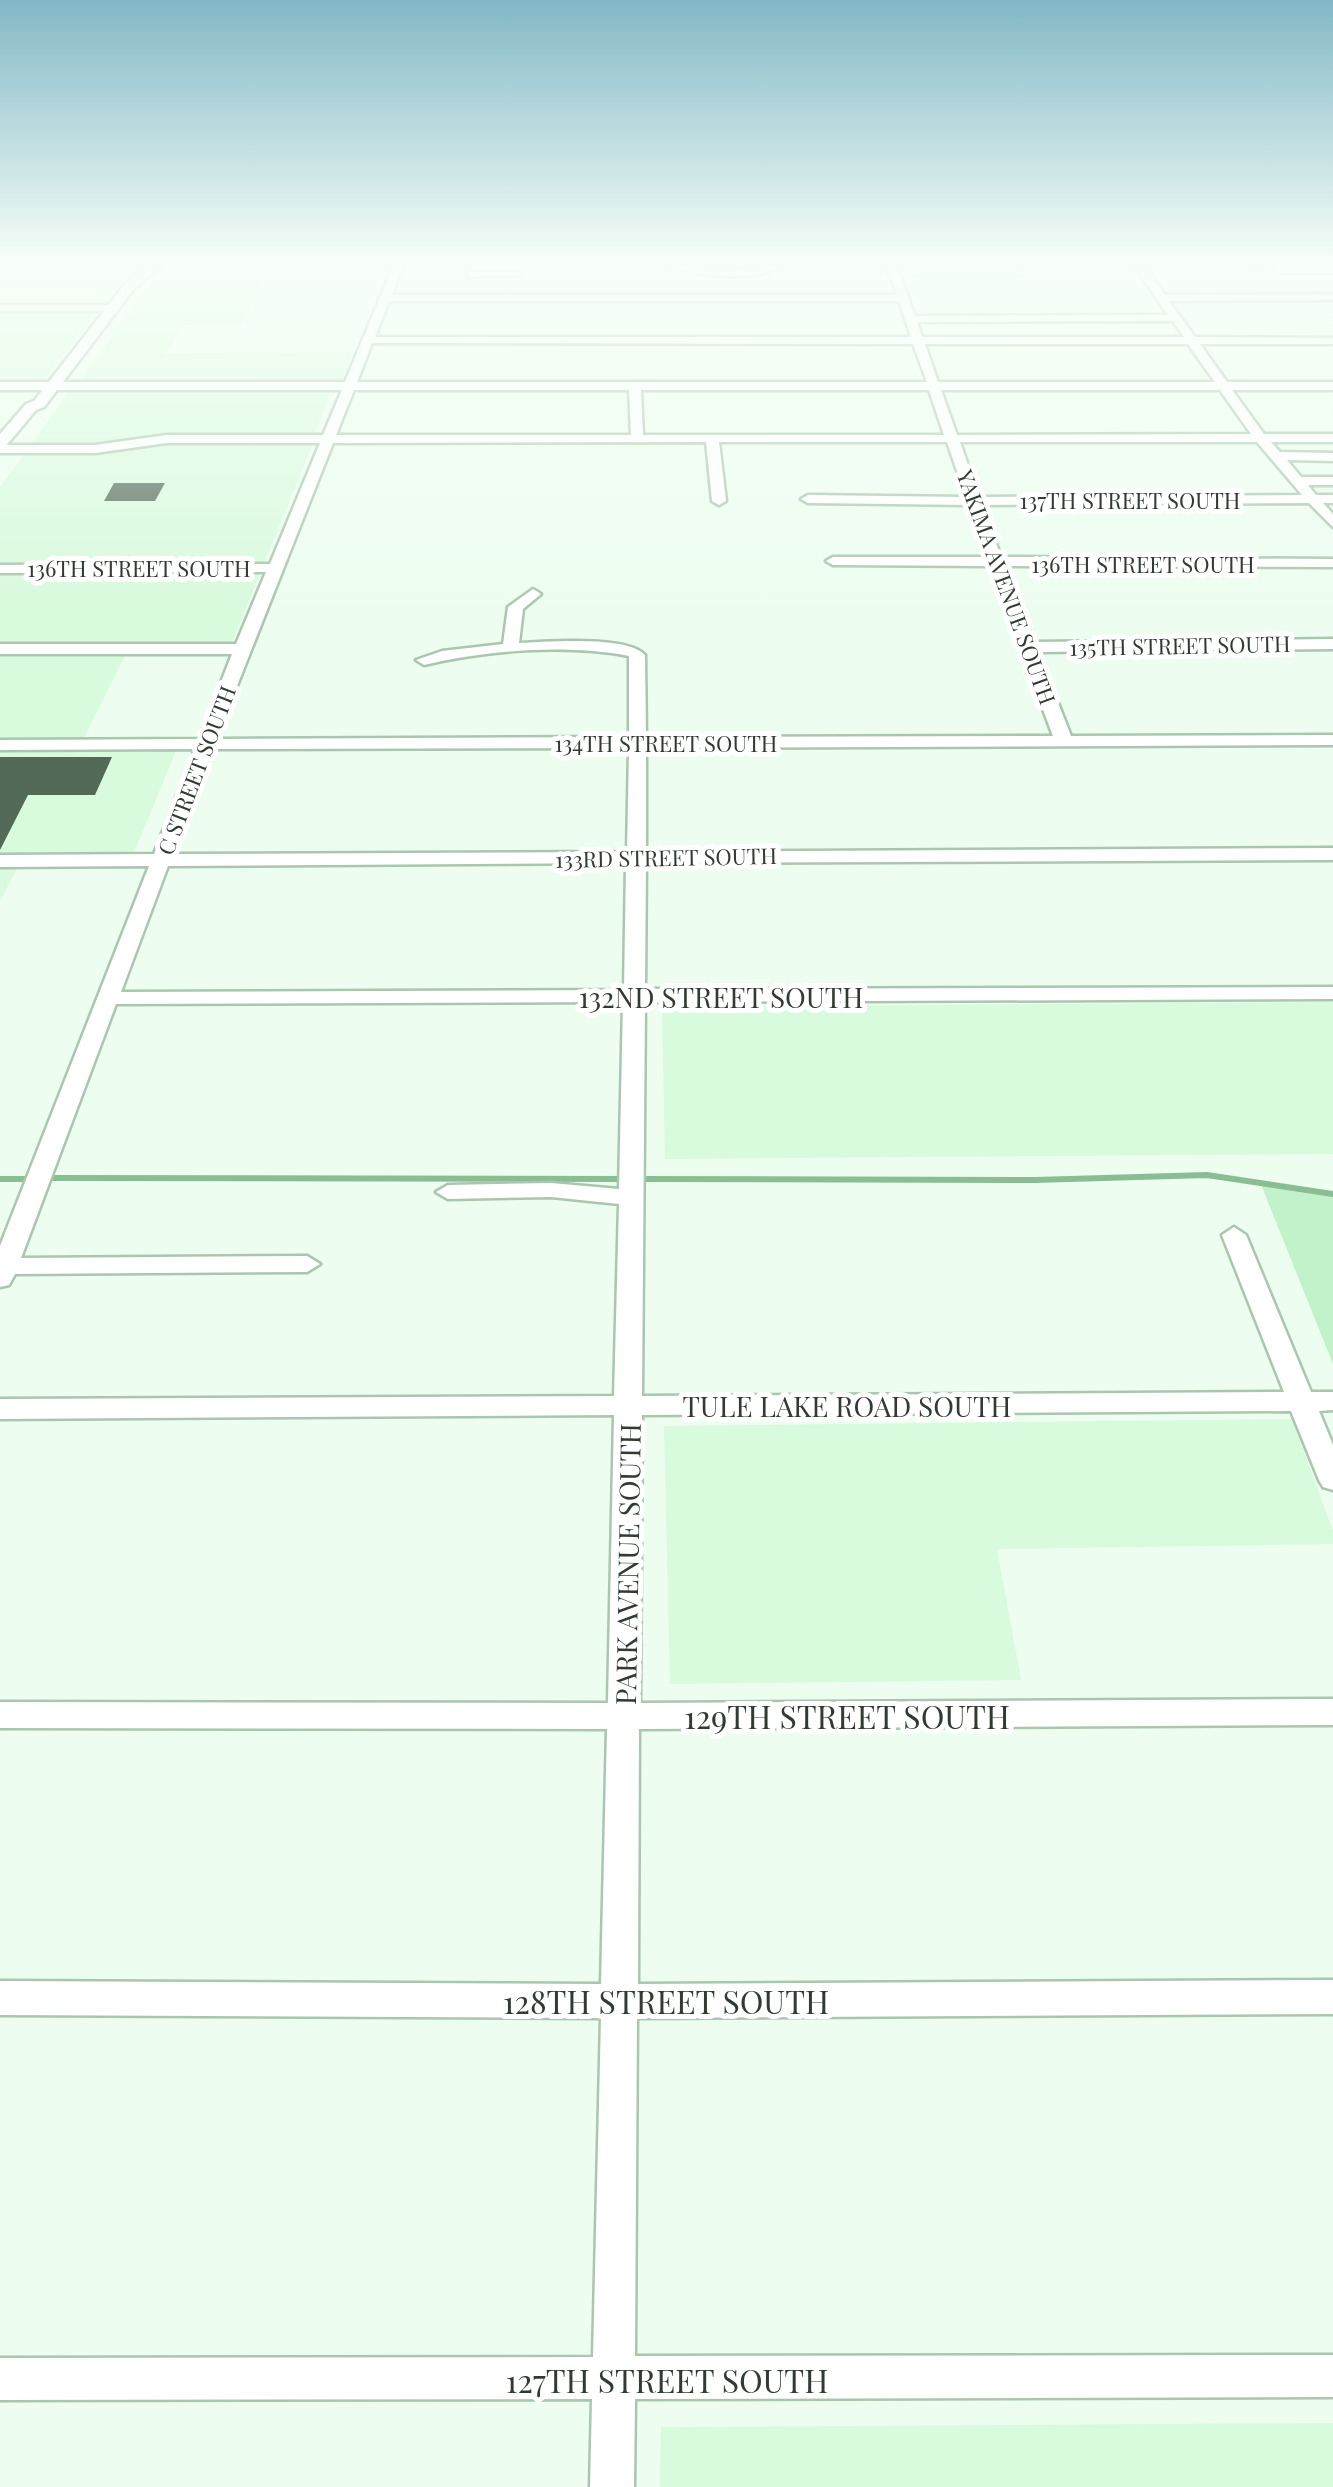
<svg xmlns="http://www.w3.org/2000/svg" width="1333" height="2487" font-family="'Playfair Display',serif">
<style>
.built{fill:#d8fadd}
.green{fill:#c1f2c9}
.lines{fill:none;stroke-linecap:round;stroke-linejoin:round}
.stream{stroke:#8abd93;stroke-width:6}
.building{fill:#526a56}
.minor-casing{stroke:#abc6af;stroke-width:5}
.major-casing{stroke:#abc6af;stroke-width:5}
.minor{fill:#fff;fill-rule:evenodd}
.major{fill:#fff;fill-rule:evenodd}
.labels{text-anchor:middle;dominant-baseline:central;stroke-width:10;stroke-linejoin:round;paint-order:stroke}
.far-street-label{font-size:22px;fill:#303b32;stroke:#fff}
.street-label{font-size:28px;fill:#303b32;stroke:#fff}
.near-street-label{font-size:32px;fill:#303b32;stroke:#fff}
</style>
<rect width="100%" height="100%" fill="#edfef0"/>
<path class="built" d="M908 264H1017L1025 279H914Z
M153 280H265L240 324 183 325 166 353 353 352 341 383H78Z
M0 295H109L43 382H0Z
M332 389 314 436H149L100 445 32 443 70 390Z
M173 443H313L227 655H125L84 738 181 739 127 869H17L0 901V487L25 453H104Z
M1333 1002V1154L665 1159 662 1007Z
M1292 1419 1333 1531V1544L997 1549 1021 1680 670 1684 664 1426Z
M1333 2423V2487H660L661 2427Z"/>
<path class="green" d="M1260 1182 1333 1194V1364Z"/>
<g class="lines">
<path class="stream" d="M46 1178 624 1179
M0 1179H34
M636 1179 1035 1180 1207 1175 1333 1194"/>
</g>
<path class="building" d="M114 483H165L155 501H104Z
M0 757H112L95 795H28L0 850Z"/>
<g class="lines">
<g class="minor-casing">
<path id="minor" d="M394 264H404L392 295H897L886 264H896L915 316 1168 315 1133 264H1143L1165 295 1333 294V300L1169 301 1195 337 1333 338V344H1200L1227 382H1333V390H1232L1264 434H1333V442H1271L1280 452 1333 453V461L1287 460 1301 477H1333V485H1308L1316 495H1333V503H1323L1333 514V527L1309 503 982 505 1001 557 1333 559V567L1004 566 1034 642 1333 639V649L1038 652 1071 736 1333 735V745L646 748V852L1333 848V860L646 863 645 989 1333 987V999L645 1002 642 1396 1284 1392 1222 1235 1234 1227 1246 1235 1311 1392H1333V1410L1319 1411 1333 1445V1490L1323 1487 1319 1480 1291 1411 642 1415 640 1703 1333 1699V1725L639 1729 638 1984 1333 1980V2014L637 2018 635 2356 1333 2355V2397L635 2399 634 2487H590L592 2399 0 2400V2358L593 2357 601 2018 0 2015V1981L601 1984 607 1729 0 1728V1702L608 1703 614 1415 0 1419V1399L614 1396 619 1204 551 1197 448 1199 436 1192 448 1185 551 1183 619 1189 623 1002 116 1004 21 1258 307 1256 320 1264 307 1272 15 1274 9 1285 0 1287V1246L149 866 0 867V855L154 854 195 749 0 750V740L199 739 232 654H0V644H236L266 572 0 573V565L270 564 320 443H167L95 453H0V445H95L167 435H323L342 390H0V382H345ZM389 301H899L911 337H375ZM1173 321 1184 337H922L917 322ZM372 343 913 344 927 382H357ZM925 344H1188L1215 382H938ZM354 390H629L631 435H336ZM641 390H929L944 435H643ZM941 390H1220L1251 434 957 435ZM706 442 712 501 719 505 726 501 719 442H947L966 497 808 495 801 499 808 503 969 505 986 557H833L826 561 833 565 989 566 1053 736 646 737 645 655C627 635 545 642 519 643L523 609 541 594 533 589 508 607 503 644 442 651 416 660 424 665C487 650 565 644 629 656V737L216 739 333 443ZM960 442H1257L1302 495 979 497ZM629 748 627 852 173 854 212 749ZM626 863 624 990 121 992 168 866Z
M664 264 743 270 783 264C759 284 690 277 664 264Z
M1249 264 1333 267V273H1281Z
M470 272H517L522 275 466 277Z
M0 305H112L117 308 112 311H0Z"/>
</g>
<g class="major-casing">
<path id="major" d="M149 264H162L133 290 44 407 36 410 5 447 0 449V434L26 404 34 401 125 284Z"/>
</g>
<use href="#minor" class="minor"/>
<use href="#major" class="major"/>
</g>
<linearGradient id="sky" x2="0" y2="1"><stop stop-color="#82b8c6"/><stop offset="0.43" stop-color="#f7fff8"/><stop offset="1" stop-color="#f7fff8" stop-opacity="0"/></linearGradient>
<rect width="1333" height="612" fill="url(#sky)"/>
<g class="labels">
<g class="far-street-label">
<text x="1130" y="500">137TH STREET SOUTH</text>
<text x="1143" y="564">136TH STREET SOUTH</text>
<text x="139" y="568">136TH STREET SOUTH</text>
<text transform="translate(1007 587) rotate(70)">YAKIMA AVENUE SOUTH</text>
<text transform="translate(1180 645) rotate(-1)">135TH STREET SOUTH</text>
<text x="666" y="743">134TH STREET SOUTH</text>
<text transform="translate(196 770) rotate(-69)">C STREET SOUTH</text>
<text transform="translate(666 857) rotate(-1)">133RD STREET SOUTH</text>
</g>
<g class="street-label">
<text x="721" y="996">132ND STREET SOUTH</text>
<text x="847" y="1405">TULE LAKE ROAD SOUTH</text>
<text transform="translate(627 1564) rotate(-89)">PARK AVENUE SOUTH</text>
</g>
<g class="near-street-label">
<text x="847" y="1715">129TH STREET SOUTH</text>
<text x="666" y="2000">128TH STREET SOUTH</text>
<text x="667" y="2379">127TH STREET SOUTH</text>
</g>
</g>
</svg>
